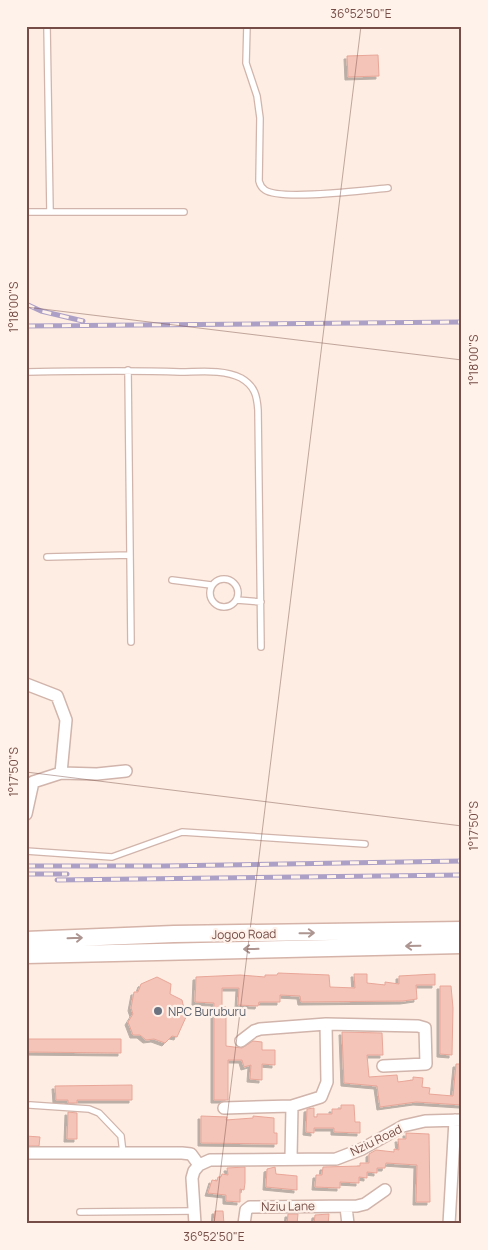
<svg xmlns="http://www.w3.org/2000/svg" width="488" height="1250" font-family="Manrope,sans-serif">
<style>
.building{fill:#f4c4b8;stroke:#e8a698;filter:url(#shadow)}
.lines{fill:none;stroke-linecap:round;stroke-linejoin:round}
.lane-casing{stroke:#d1b4ab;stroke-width:8}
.street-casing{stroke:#d1b4ab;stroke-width:14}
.secondary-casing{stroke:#d5b3a8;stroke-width:19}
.lane{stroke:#fff;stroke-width:5.5}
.street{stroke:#fff;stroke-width:11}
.secondary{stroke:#fff;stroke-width:16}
.rail-casing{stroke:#ada0c7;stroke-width:5}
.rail{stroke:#fff2ea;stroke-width:3;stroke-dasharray:9;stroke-linecap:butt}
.oneway{stroke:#ad9591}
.ticks{fill:none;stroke:#774e47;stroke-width:1;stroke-opacity:0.45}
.worship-dot{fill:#6b7280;stroke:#fff2ea;stroke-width:2}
.labels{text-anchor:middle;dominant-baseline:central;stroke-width:4.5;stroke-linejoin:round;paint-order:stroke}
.street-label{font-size:12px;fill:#774e47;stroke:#fff2ea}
.worship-label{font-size:12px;fill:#5b616d;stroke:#fff2ea;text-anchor:start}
.neatline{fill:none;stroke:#774e47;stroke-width:2}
.ticks-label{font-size:12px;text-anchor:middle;fill:#774e47}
</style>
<defs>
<filter id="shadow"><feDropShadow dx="-3" dy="3" stdDeviation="0" flood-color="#0004"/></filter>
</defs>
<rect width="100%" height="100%" fill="#fdede2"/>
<path class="building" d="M378 55 379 76 348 77 347 56Z
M278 973 329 975 330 987 355 988 354 974H367V983L385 985V982L399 984V976L435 974V985H416L417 999 403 1001 301 1002 300 996 280 995V1002H259L258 1006 238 1005 239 988H222V1007H226V1046L242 1048 253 1041 262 1042V1050H275V1065L262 1064V1080L250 1079 251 1065 244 1067 242 1060H228V1100H214V1003L195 1002 196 977 240 975 265 977V975H277Z
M157 977 171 984 170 994 182 1000 186 1017 177 1037 172 1036 165 1043 154 1039 146 1040 140 1035H133L128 1022 133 1014 131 1008 134 992H138L141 984Z
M440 986H451L453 1008 452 1055 440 1054Z
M342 1032 382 1033 383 1055H367L369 1077 397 1075 398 1082 413 1080V1077L423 1078 422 1087 430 1088 429 1094 453 1096 456 1064H462V1105L416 1102 380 1107 377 1086 344 1083Z
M26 1039H121V1053L26 1052Z
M132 1085V1100H77V1103H68V1100H56L55 1086Z
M341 1105H354L355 1122H360V1133L334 1132V1128H314V1133L306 1132 307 1109 314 1108V1117H317V1114H332V1109H341Z
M68 1112 77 1113V1139H67Z
M201 1116 227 1117 226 1120 253 1118V1116L274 1118V1133H277V1144L201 1143Z
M406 1133 429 1134 430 1202H416L417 1165 386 1163 385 1168H377V1173L367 1172V1178L359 1177V1183L340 1182V1188L315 1187 316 1175H322L323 1167 360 1166V1163H369V1154L376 1150 394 1152V1149L399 1150 398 1139H406Z
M26 1136 40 1137 39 1146H26Z
M245 1167V1183L244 1190 240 1189V1202L226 1201V1195L208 1193 212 1180 217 1181 218 1177H221L222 1174 228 1175 227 1168Z
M275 1167 276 1174 297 1176V1190L266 1187 267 1169Z
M215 1211H223L224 1224H214Z
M288 1214H298L297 1224H287Z
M329 1214 328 1224H314L315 1215Z"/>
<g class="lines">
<g class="lane-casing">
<path id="lane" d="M47 26 50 211
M247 26 246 63 257 96 260 118 259 181C260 185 262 188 265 190 281 201 366 190 388 188
M26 212H184
M128 370 131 642
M26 372C78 371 129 370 180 372 200 372 223 369 241 378 255 386 257 396 258 410L261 647
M47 557 130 555
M210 593a14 14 0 1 1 28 0a14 14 0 1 1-28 0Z
M172 580 211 585
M237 600 261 602
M26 851 112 857 182 832 365 844
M30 1105 89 1109 99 1113 121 1136 123 1153
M80 1212 194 1211"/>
</g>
<g class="street-casing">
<path id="street" d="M26 684 57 696 66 720 61 773
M26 814 33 782 61 773 97 774 126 771
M241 1041 254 1031 260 1029 326 1024 418 1026 425 1028 426 1064 383 1066
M224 1108 292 1106 321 1097 327 1082 326 1024
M26 1153H182L191 1154 199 1165
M291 1158 292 1106
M346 1207 348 1224
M195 1224 192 1178 194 1171 199 1165 210 1160 336 1159 362 1149 403 1126 425 1121 462 1120
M244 1224 246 1210 250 1207 357 1206 365 1204 385 1190
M449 1224 455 1120"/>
</g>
<g class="secondary-casing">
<path id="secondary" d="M26 940 174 934 462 930
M26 955 462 945"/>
</g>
<use href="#lane" class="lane"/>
<use href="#street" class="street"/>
<use href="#secondary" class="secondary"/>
<g class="rail-casing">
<path id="rail" d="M26 304 41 311 83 321
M26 326 462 322
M26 866H163L462 861
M26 874H67
M57 880 462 875"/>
</g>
<use href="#rail" class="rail"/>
</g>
<defs><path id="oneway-shaft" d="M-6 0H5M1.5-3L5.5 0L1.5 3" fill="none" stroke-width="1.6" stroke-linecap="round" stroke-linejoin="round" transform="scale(1.25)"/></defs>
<g class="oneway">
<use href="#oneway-shaft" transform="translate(307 933) rotate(-1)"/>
<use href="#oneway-shaft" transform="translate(75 938) rotate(-2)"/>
<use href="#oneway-shaft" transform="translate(413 946) rotate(179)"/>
<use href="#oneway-shaft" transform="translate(251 949) rotate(179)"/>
</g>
<path class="ticks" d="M26 307 462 360M26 772 462 826M214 1224 361 26"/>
<circle class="worship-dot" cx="158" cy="1011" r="5"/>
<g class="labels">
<g class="street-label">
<text transform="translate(244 934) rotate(-1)">Jogoo Road</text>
<text transform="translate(376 1140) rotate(-26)">Nziu Road</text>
<text transform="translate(288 1206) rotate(-1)">Nziu Lane</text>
</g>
<g class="worship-label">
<text x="168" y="1011">NPC Buruburu</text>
</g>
</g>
<rect width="488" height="1250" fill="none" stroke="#fff2ea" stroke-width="55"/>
<rect x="28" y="28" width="432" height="1194" class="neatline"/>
<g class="ticks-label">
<text x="361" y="18">36°52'50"E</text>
<text transform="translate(14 307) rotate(-90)" y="4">1°18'00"S</text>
<text transform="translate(474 360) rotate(-90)" y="4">1°18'00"S</text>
<text transform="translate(14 772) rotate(-90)" y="4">1°17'50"S</text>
<text transform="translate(474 826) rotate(-90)" y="4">1°17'50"S</text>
<text x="214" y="1241">36°52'50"E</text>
</g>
</svg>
